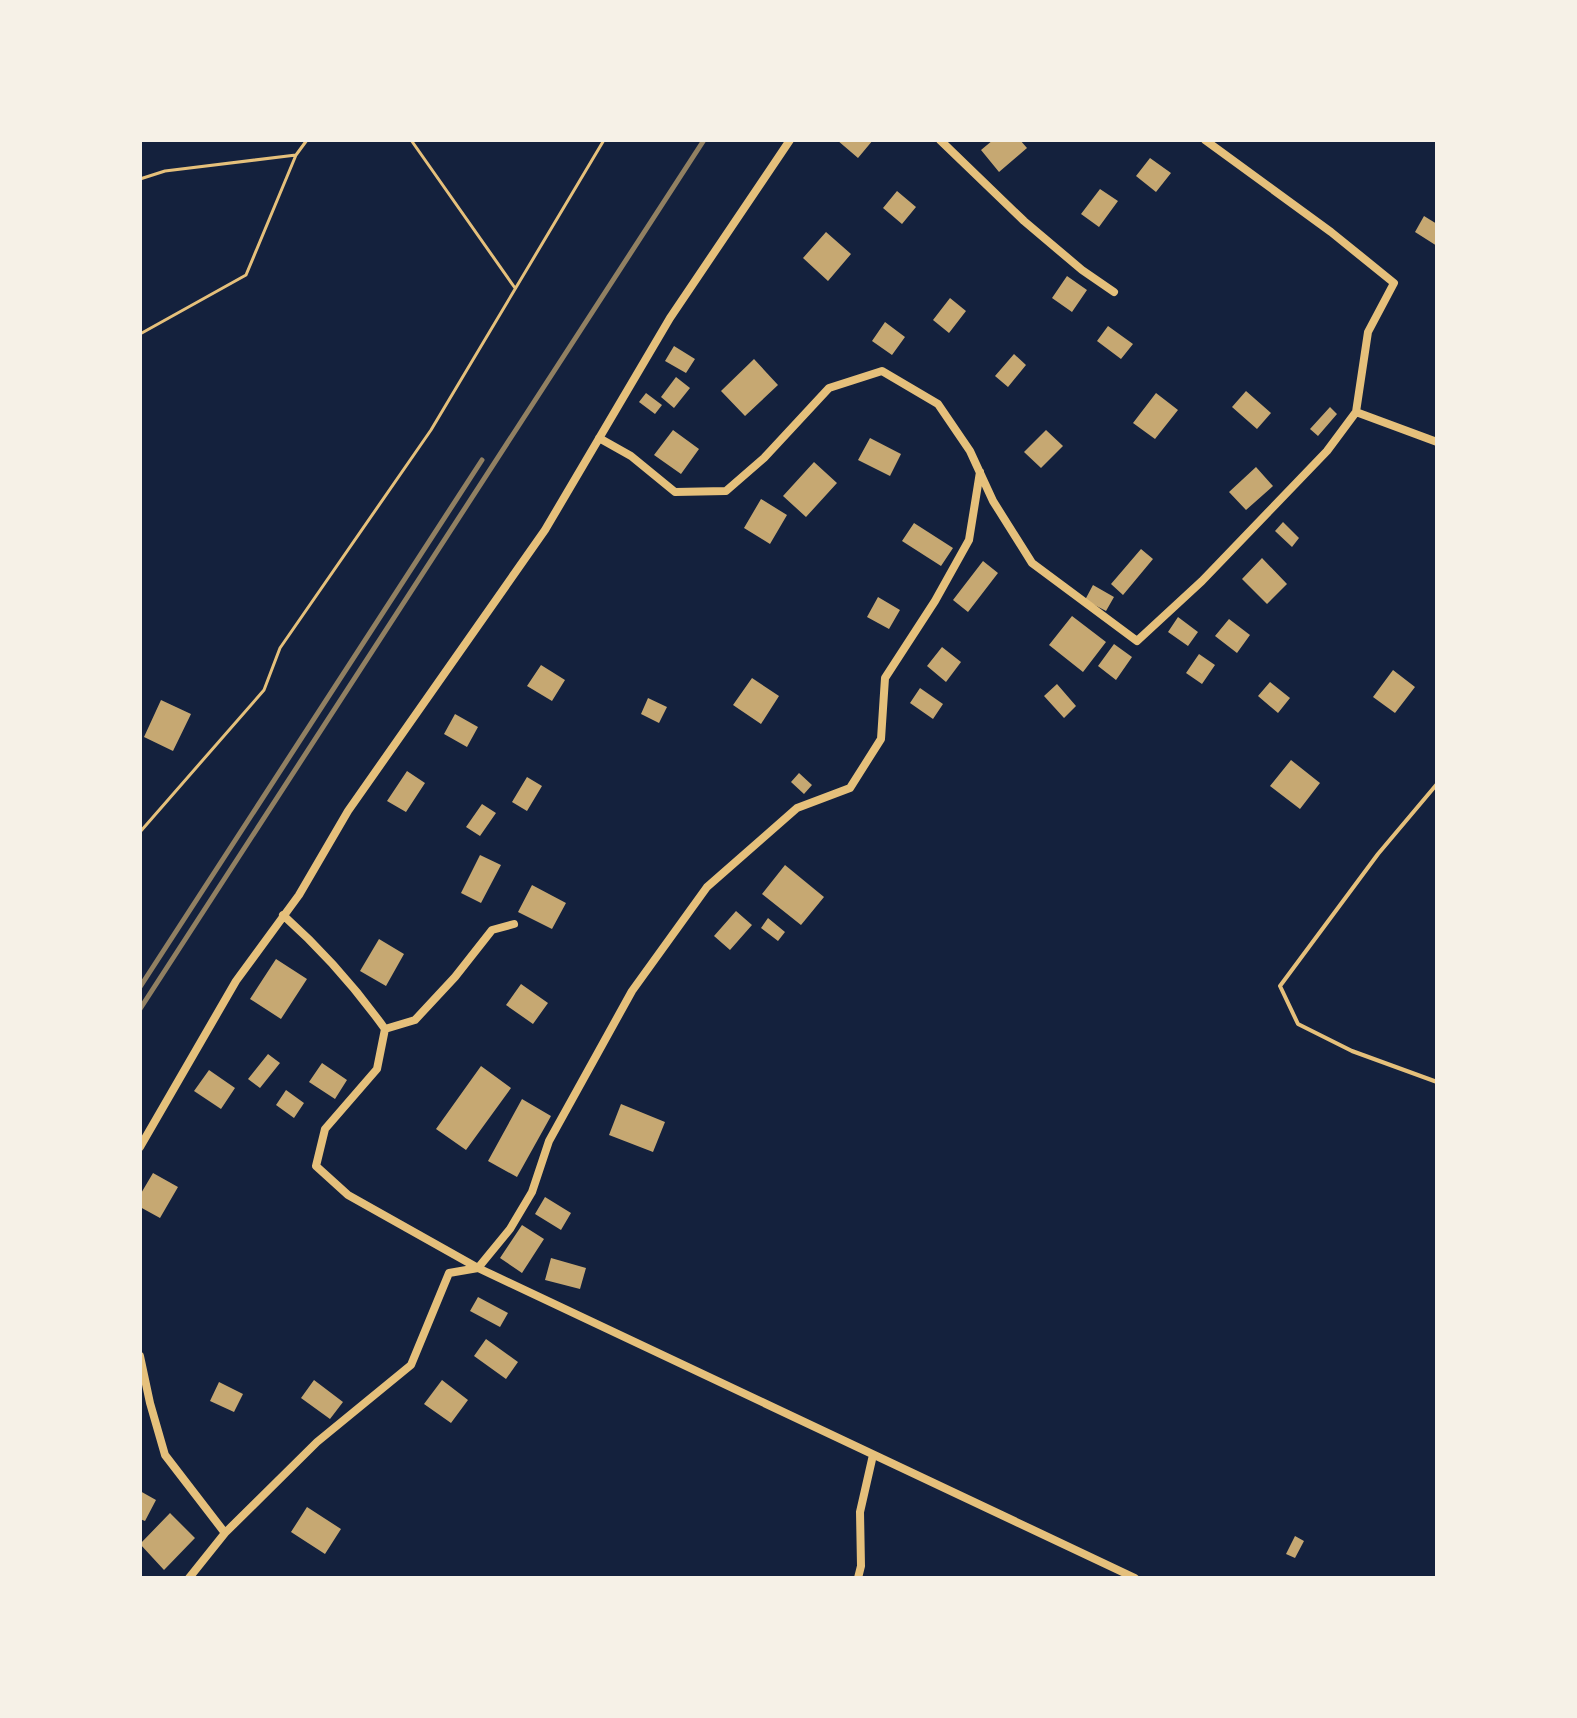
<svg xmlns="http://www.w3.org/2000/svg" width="1577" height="1718" font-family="Rubik,sans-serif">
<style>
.building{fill:#c6a872}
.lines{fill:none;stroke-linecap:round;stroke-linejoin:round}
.path{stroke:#e5c07b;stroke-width:3}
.service{stroke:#e5c07b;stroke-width:4}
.minor{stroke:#e5c07b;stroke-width:8}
.rail{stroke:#918062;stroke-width:5}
</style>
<rect width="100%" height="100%" fill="#14213d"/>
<path class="building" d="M837 140H873L858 158Z
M993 140H1020L1027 148 999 172 981 150Z
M1150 158 1171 173 1156 192 1136 176Z
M1100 189 1118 201 1099 227 1081 214Z
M897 191 916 207 902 224 883 208Z
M1424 216 1437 224V246L1415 232Z
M826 232 851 254 828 281 803 258Z
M1067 276 1087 290 1072 312 1052 298Z
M950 298 966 311 949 333 933 320Z
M885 322 905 337 892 355 872 341Z
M1108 326 1133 344 1121 359 1097 341Z
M674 346 695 359 686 373 665 361Z
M1014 354 1026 365 1008 387 995 376Z
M754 359 778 385 745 416 721 391Z
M676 377 690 388 674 408 661 397Z
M1246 391 1271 413 1257 429 1232 407Z
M646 393 662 405 655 414 639 402Z
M1156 393 1178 410 1155 439 1133 423Z
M1330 407 1337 414 1318 436 1310 429Z
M673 430 699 449 681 474 654 455Z
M1046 430 1063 446 1041 468 1024 452Z
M870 438 901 454 890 476 858 460Z
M814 462 837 483 806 517 783 496Z
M1256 467 1273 486 1246 510 1229 492Z
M761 499 787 515 770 544 744 528Z
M1283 522 1299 538 1292 547 1275 531Z
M914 523 953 548 941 566 902 541Z
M1141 549 1153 559 1123 595 1111 584Z
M1262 558 1287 584 1267 604 1242 579Z
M983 561 998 573 968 612 953 600Z
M1093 585 1114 597 1106 611 1085 600Z
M878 597 900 610 889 629 867 617Z
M1072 616 1106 642 1083 672 1049 645Z
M1178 617 1198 632 1188 646 1168 632Z
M1229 619 1250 635 1237 653 1215 636Z
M1114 644 1132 657 1116 680 1098 666Z
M942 647 961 662 946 682 927 666Z
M1199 654 1215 665 1202 684 1186 673Z
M541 665 565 680 552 701 527 686Z
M1393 670 1415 687 1395 713 1373 697Z
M752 678 779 696 761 724 733 705Z
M1270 682 1290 698 1278 713 1258 696Z
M1057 684 1076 706 1064 718 1044 696Z
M920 688 943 704 933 719 910 703Z
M648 698 667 707 659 723 641 714Z
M161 700 191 714 173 751 144 737Z
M455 714 478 727 467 747 444 734Z
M1291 760 1320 783 1300 809 1270 786Z
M407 771 425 783 406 812 387 801Z
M799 773 812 785 804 794 791 782Z
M527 777 542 786 527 811 512 802Z
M482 804 496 813 480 836 466 827Z
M480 855 501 865 481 903 461 893Z
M785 865 824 897 801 925 762 894Z
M532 885 566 903 552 929 518 912Z
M736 911 752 925 730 950 714 936Z
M768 918 785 932 778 941 761 928Z
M379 939 404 954 386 986 360 971Z
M276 959 307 979 281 1019 250 999Z
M521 984 548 1003 533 1024 506 1005Z
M268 1054 280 1063 260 1088 248 1079Z
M322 1063 347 1080 335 1099 309 1082Z
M481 1066 511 1088 466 1150 436 1129Z
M209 1070 235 1088 221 1109 194 1091Z
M286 1090 304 1103 294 1118 276 1105Z
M522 1099 551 1116 517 1177 488 1161Z
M621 1104 665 1122 653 1152 609 1135Z
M153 1173 178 1187 160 1218 140 1207V1195Z
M545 1197 571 1213 561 1230 535 1214Z
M522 1225 544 1239 522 1273 500 1258Z
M551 1258 586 1268 580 1289 545 1280Z
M478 1297 508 1313 500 1327 470 1311Z
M486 1339 518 1362 506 1379 474 1356Z
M314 1380 343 1402 330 1419 301 1398Z
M442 1380 468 1400 451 1423 424 1404Z
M219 1382 243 1394 234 1412 210 1401Z
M140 1491 156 1500 145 1521 140 1519Z
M307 1507 341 1529 325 1554 291 1532Z
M170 1513 195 1538 164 1570 140 1544Z
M1295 1536 1304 1541 1295 1558 1286 1554Z"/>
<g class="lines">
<path class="path" d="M411 140 515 288
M140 179 165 171 296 155 307 140
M140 334 246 275 296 155
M140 832 264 690 280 648 431 430 604 140"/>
<path class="service" d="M1437 784 1378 854 1280 986 1298 1024 1352 1051 1437 1082"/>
<path class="minor" d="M940 140 1024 221 1082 270 1114 292
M1205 140 1331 232 1394 283 1368 332 1356 412
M599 438 631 456 675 492 726 491 764 458 829 388 882 371 938 404 970 451 993 501 1032 563 1137 641 1202 581 1327 451 1356 412 1437 442
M283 915C321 949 355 987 385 1029L377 1069 325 1129 316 1166 348 1195 478 1268 1135 1578
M385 1029 415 1020 455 977 492 930 514 924
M140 1147 236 981 299 895 348 811 545 530 670 318 790 140
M140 1356 150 1403 165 1455 225 1533
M189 1578 225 1533 317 1442 411 1365 449 1273 478 1268 510 1229 532 1192 549 1141 632 991 707 887 797 808 850 788 881 739 885 678 935 601 969 540 980 472
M858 1578 861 1566 860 1512 873 1455"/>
<path class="rail" d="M140 987 482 460
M140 1009 704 140"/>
</g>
<rect width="1577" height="1718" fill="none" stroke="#f6f1e7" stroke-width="284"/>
</svg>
